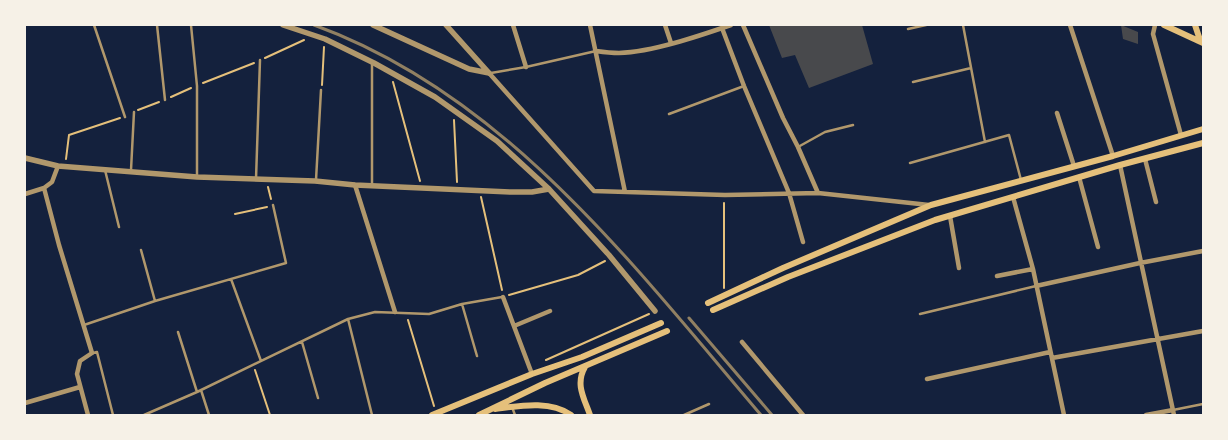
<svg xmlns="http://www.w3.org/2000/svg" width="1228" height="440" font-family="Signika,sans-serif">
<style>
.building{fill:#48494c}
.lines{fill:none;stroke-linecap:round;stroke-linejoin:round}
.path{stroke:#e5c07b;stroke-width:2}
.service{stroke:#b1986c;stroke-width:2.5}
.minor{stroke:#b1986c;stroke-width:4.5}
.tertiary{stroke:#b1986c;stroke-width:5.5}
.secondary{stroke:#e5c07b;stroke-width:6}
.rail{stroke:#918062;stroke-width:3}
</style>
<rect width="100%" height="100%" fill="#14213d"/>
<path class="building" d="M769 25H862L873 64 809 88 795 55 782 58Z
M1121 25 1138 32V44L1123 39Z"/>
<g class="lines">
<path class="path" d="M265 58 304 40
M393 82 420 181
M203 83 254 63
M322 85 324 47
M171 97 191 88
M138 110 159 102
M454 120 457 182
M66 159 69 135 120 118
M268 187 271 199
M481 197 502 290
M235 214 267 207
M724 288V203
M509 295 578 275 605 261
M408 320 434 406
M546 360 649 314
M255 370 270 415"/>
<path class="service" d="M94 25 125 117
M157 25 165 100
M191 25 197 86V175
M963 25 985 142
M908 29 926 25
M372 63V184
M491 73 526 67 596 51
M913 82 971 68
M669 114 744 86
M798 147 825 132 853 125
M910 163 1009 135 1021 180
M105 170 119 227
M131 170 134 112
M256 179 260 60
M316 180 321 90
M141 250 155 301
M231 279 261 361
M462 304 477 356
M920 314 1036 286
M348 319 372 415
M84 325 155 301 286 263 273 205
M178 332 197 392
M302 342 318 398
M93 353 97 352 113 415
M201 390 209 415
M512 407 515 415
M1173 410 1203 404
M144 415 197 392 348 319 375 312 429 314 462 304 502 297
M684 415 709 404"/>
<path class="minor" d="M513 25 526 67
M590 25 625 192
M665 25 671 43
M743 25 783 118 798 147 818 193
M1070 25 1113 156
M1155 25 1153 34 1181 135
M722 28 744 86 789 193 803 242
M596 51C603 52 611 53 619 53 652 52 699 36 731 25
M489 73 594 191 725 195 818 193 929 205
M1057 113 1074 166
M1145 159 1156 202
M1120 165 1174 415
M58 166 52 182 44 188 59 245 92 353 80 361 77 374 88 415
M1079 177 1098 247
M355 185 395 312
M25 194 44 188
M1013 197 1033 269 1064 415
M950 216 959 268
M997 276 1033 269
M1036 286 1140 263 1203 251
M503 297 532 374
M514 326 550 311
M742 342 803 415
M1052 358 1203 331
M927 379 1050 352
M25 403 80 387
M1146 415 1173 410"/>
<path class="tertiary" d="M283 25 325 39 374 63 435 97 497 141 549 189 609 255 655 311
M373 25 469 69 489 73
M446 25 489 73
M25 158 58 166 197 177 315 181 355 185 510 192H532L549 189"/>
<path class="secondary" d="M1164 25 1203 43
M1195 25 1199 37 1203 41
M708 303 783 268 931 205 1113 156 1203 129
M713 310 788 277 935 220 1120 165 1203 143
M585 367C575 384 584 398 590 415
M495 409C519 406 550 400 571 415
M432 415 532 374 582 357 661 323
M479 415 545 383 667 331"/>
<path class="rail" d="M314 25C505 94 634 266 761 415
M689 318 772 415"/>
</g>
<rect width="1228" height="440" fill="none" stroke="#f6f1e7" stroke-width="52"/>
</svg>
